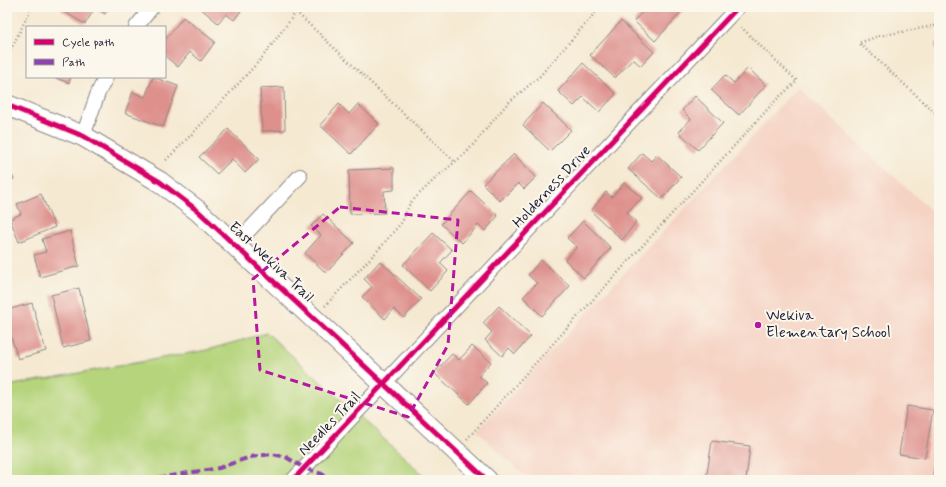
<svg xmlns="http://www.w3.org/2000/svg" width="946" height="487" font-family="Mynerve,sans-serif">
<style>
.built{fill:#f5d2c2}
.green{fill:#b5d47b;stroke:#6c7b5b}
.building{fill:#de908c}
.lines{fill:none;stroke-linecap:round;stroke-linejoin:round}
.street-casing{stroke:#8c8686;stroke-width:16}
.secondary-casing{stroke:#8c8686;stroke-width:22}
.path{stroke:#8c8686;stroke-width:2.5;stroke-dasharray:1 3;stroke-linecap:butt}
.street{stroke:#fff;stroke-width:14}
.secondary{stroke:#fff;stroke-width:20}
.quiet{stroke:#8e44ad;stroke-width:4;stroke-dasharray:8 4;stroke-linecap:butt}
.cycleway-casing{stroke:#fbf7ec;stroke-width:8}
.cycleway{stroke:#d6006c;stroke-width:5}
.marked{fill:none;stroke:#b5179e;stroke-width:3;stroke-dasharray:8 5;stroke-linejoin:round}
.poi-dot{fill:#b5179e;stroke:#fbf7ec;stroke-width:1.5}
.labels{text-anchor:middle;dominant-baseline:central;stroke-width:4;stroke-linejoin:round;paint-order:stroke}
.street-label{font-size:15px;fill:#22223b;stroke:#fbf7ec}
.poi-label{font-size:15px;fill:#22223b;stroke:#fbf7ec;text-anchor:start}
</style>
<rect width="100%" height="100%" fill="#fbf7ec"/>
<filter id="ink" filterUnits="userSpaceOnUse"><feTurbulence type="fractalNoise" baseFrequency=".025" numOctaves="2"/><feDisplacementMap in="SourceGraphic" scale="8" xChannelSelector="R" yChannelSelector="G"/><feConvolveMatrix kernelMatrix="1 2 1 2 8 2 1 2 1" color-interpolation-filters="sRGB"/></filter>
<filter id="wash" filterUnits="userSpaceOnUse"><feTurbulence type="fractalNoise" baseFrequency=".012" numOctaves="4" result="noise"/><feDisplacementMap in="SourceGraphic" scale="16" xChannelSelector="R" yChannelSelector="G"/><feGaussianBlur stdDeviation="0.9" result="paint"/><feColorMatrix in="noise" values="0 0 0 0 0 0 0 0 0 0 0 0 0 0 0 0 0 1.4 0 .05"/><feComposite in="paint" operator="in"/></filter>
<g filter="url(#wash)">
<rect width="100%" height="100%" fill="#f5e9d1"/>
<path class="built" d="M798 87 939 218V480H529L477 431Z"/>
<path class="green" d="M267 333 429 480H7V386L207 350Z"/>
<g id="blocks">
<path class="building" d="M63 7H109L105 14 95 8 85 24 61 10Z
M199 7H244L234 20 226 14 218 23Z
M647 7H684L685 8 655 41 634 21Z
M183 17 215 42 201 61 190 52 178 67 165 56V40Z
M621 21 654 52 641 66 633 59 615 78 590 55Z
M939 42V59H938L935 43Z
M583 63 616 94 599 112 583 97 574 106 558 91Z
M748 68 766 85 739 115 711 90 725 75 734 83Z
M53 77H71L69 83Z
M153 77 178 86 163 127 125 113 133 92 145 97Z
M284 87 285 130 262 131 260 88Z
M695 96 723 123 698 150 679 132 691 119 682 110Z
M543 103 571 130 550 151 523 125Z
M339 104 349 114 358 104 379 124 351 154 320 125Z
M228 129 259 159 245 173 232 159 217 174 199 157Z
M642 153 651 161 657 155 681 177 662 199 628 169Z
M514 154 536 177 524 189 518 183 500 201 483 184Z
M7 167 14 179 7 183Z
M394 168V190L384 191 385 213 350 214 349 170Z
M624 183 642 198 627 212 636 222 622 240 591 211 606 192 612 197Z
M471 191 498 216 485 231 478 225 462 243 441 224Z
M41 194 55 227 19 242 10 219 21 214 17 204Z
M323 214 354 243 326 273 305 253 321 235 311 226Z
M583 221 611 248 584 278 565 260 577 247 567 238Z
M70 231 79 266 40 277 34 255 46 252 42 239Z
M433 233 452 250 440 263 448 271 430 291 403 265Z
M541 260 570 286 542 316 523 297 537 283 528 275Z
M380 261 421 299 404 318 394 309 385 319 362 297 372 287 364 279Z
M79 288 91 341 63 348 51 295Z
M32 303 46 351 18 359 7 324V310Z
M499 306 531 336 515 354 509 348 502 356 485 340 492 332 483 323Z
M472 346 491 362 479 376 487 383 469 404 434 373 452 354 459 360Z
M907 406 933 410 925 458 899 454Z
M712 441 750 446 746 480H706Z
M938 444 939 480H932Z"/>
</g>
</g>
<g filter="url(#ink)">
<use href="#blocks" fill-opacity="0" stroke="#8c8686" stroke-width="1"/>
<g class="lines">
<g class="street-casing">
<path id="street" d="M136 27 152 7
M83 136 98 93 106 77
M235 245 300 176
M293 480 738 7"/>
</g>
<g class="secondary-casing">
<path id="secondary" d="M7 105 83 136 160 182 198 211 487 480"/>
</g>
<path class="path" d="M296 12 455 162
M939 25 879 36 859 43 939 116
M7 57 32 7
M166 160 193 133 261 59 300 7
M325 306 379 249 402 222 410 203 438 176 467 152 507 104 540 76 600 7
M467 439C569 325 673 213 776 100L797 81 740 26"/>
<use href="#street" class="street"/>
<use href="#secondary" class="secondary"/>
<path class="quiet" d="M145 480 219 468 250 457 272 454 286 457 304 468 322 474 330 480"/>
<g class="cycleway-casing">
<path id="cycleway" d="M7 105 83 136 160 182 198 211 487 480
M293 480 738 7"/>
</g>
<use href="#cycleway" class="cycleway"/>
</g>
</g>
<path class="marked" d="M340 207 458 220 448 345 408 417 260 370 253 279Z"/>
<circle class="poi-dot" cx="758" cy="325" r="4"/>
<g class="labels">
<g class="street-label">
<text transform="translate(552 187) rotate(-47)">Holderness Drive</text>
<text transform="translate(271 262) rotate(43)">East Wekiva Trail</text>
<text transform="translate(330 424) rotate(-46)">Needles Trail</text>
</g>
<g class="poi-label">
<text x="766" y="316">Wekiva<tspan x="766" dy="17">Elementary School</tspan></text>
</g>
</g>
<rect width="946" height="487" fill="none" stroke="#fbf7ec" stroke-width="24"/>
<rect x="26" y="26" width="140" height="52" fill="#fbf7ec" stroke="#a4a2a5"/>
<rect x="34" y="39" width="20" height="6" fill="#d6006c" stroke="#a4a2a5"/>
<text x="62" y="46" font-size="12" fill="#22223b">Cycle path</text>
<rect x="34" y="59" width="20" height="6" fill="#8e44ad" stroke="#a4a2a5"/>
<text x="62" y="66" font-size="12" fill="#22223b">Path</text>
</svg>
